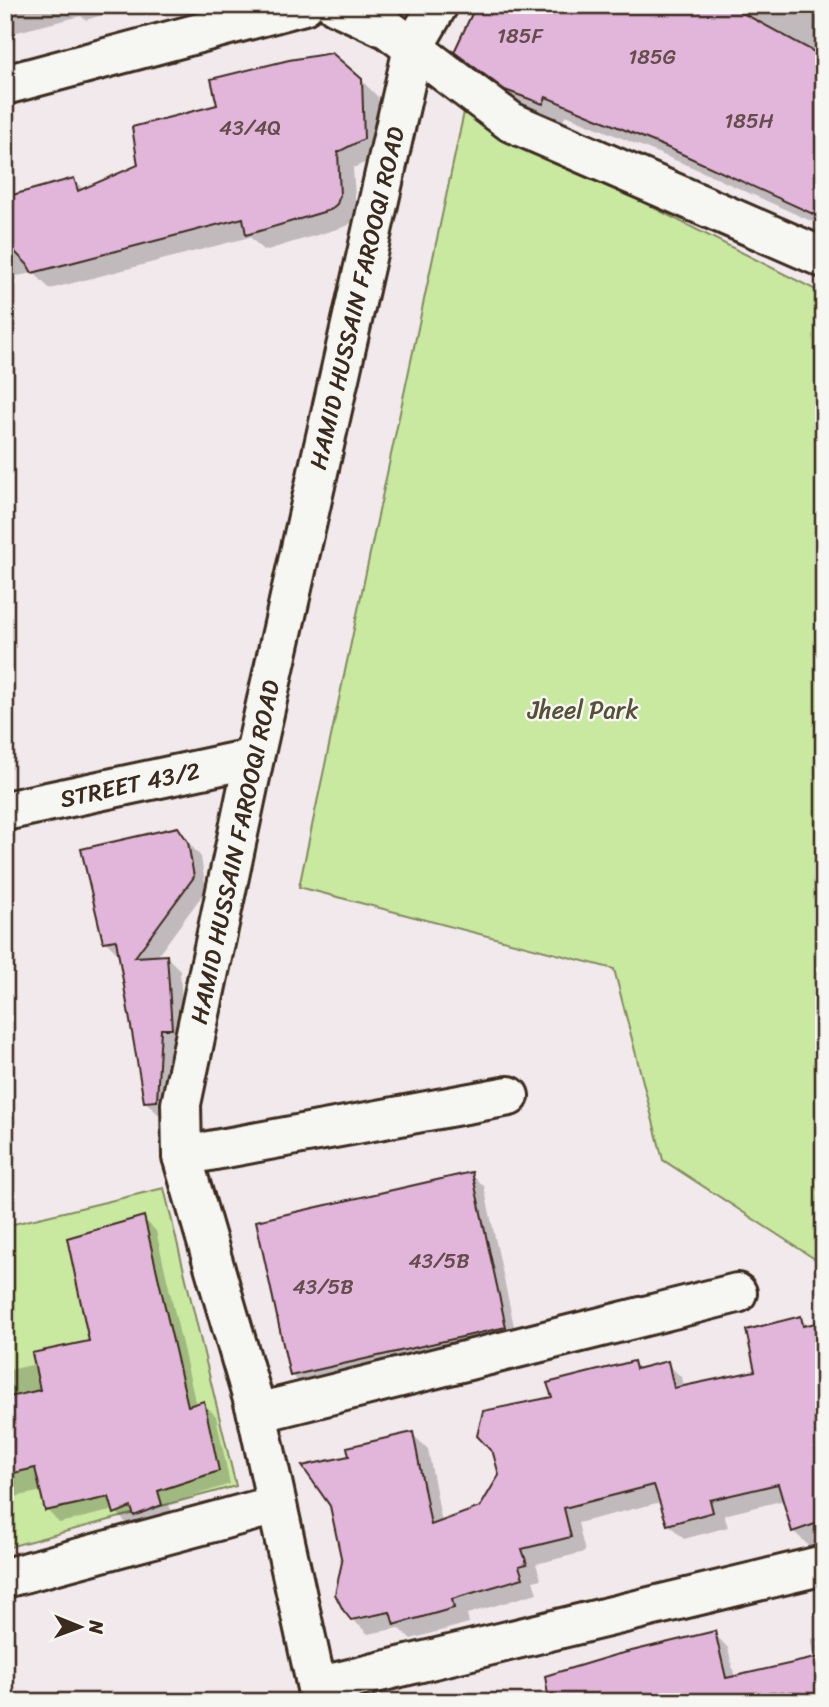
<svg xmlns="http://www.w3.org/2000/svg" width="829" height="1707" font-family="Sriracha,sans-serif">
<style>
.green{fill:#c9e8a0;stroke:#82895f;stroke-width:2}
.shadow{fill:#0003}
.building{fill:#e2b6db;stroke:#3b2a1e;stroke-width:2}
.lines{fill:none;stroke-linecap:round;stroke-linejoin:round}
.minor-casing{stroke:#3b2a1e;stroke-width:44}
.tertiary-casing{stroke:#3b2a1e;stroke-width:44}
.minor{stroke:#f6f6f2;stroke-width:38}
.tertiary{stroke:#f6f6f2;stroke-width:38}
.labels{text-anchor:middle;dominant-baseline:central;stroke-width:5;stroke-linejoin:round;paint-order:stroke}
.number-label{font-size:21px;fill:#654d4d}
.street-label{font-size:24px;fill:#3b2a1e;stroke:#f6f6f2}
.park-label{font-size:24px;fill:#575038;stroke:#f6f6f2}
</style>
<rect width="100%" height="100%" fill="#f2e9ed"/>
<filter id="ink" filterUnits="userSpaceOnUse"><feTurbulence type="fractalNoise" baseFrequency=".0143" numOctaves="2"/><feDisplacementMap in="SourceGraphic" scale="14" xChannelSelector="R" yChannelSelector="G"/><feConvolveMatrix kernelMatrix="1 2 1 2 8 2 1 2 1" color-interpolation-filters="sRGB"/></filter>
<g filter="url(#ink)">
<path class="green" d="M464 112 824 294V1265L663 1160 614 969 299 887Z
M164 1188 236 1486 5 1548V1226Z"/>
<path class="shadow" d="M5 5H133L86 20 81 16 5 35Z
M478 5H824V32L812 52 824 59V227L694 168 566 115 562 122 526 108 476 71 456 51Z
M361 80 378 97 380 156 353 168 356 212 353 221 347 226 264 251 250 237 50 289 34 273 5 278V201L74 180 84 190Z
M177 829 201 857 206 890 156 958 167 957 180 970 184 1041H173L169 1113 158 1114 145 1101 120 954H118L105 941Z
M471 1174 484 1186 517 1340 304 1388 292 1375Z
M143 1218 156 1231 196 1405 203 1403 216 1416 230 1484 169 1504 174 1518 148 1528 141 1521 128 1526 115 1510 59 1523 47 1510 42 1491 5 1499V1371L36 1364 91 1342Z
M800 1318 809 1327 824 1323V1541L809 1546 793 1531 785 1500 724 1515 728 1527 684 1539 668 1524 661 1502 578 1523 585 1552 536 1564 541 1579 533 1581 537 1593 467 1614 469 1623 411 1639 399 1628 368 1634 352 1619 343 1562 351 1457 412 1434 428 1449 442 1523 481 1508 554 1398 633 1363 640 1370 667 1363 682 1378 685 1388 757 1372Z
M714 1633 728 1648 735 1678 816 1660 811 1639 824 1636V1702H528Z"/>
<path class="building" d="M476 5H728L824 57V219L673 150 546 97 543 104 505 90 454 52Z
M332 53 362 79 364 139 338 152 340 195 337 204 330 210 246 235 243 218 32 273 27 264 14 251 5 197 74 178 78 191 138 165 132 127 217 105 211 79 289 60Z
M178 827 188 842 194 877 135 957 167 955 172 1029H161L157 1101 144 1102 116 940 103 942 81 849Z
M472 1172 506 1327 290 1376 256 1221Z
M144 1216 188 1406 204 1401 219 1471 158 1491 162 1505 134 1516 131 1507 114 1514 109 1497 45 1511 35 1468 5 1475V1398L40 1390 32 1353 89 1341 67 1238Z
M801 1316 803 1326 824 1321V1521L792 1532 778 1484 710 1500 713 1512 667 1525 654 1485 564 1508 571 1537 522 1549 527 1564 519 1566 523 1578 452 1599 454 1608 394 1625 390 1612 351 1620 343 1610 335 1594 342 1562 330 1506 302 1466 349 1456 347 1447 413 1432 431 1525 480 1507 499 1475 493 1453 477 1436 483 1411 552 1397 547 1383 634 1361 636 1369 668 1361 674 1388 755 1371 746 1330Z
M715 1631 726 1678 824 1656V1702H549L545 1676 615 1655Z"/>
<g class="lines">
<g class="minor-casing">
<path id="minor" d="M336 5 388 29 511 122 824 258
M5 85 304 5
M5 811 254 758
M182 1156 509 1096
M257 1413 737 1293
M5 1578 276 1505
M317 1687 824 1565"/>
</g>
<g class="tertiary-casing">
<path id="tertiary" d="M320 1702 257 1413 182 1156 181 1104 254 758 413 48 438 5"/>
</g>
<use href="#minor" class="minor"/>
<use href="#tertiary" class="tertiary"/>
</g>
</g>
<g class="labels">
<g class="number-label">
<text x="520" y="36">185F</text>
<text x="652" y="57">185G</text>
<text x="749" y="121">185H</text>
<text x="250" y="128">43/4Q</text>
<text x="439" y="1261">43/5B</text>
<text x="323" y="1287">43/5B</text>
</g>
<g class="street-label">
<text transform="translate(357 298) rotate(-77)">HAMID HUSSAIN FAROOQI ROAD</text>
<text transform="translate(130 785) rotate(-12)">STREET 43/2</text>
<text transform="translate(235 852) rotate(-78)">HAMID HUSSAIN FAROOQI ROAD</text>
</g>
<g class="park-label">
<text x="583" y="710">Jheel Park</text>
</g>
</g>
<rect width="829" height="1707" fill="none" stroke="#f6f6f2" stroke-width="28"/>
<rect x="14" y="14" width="801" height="1679" fill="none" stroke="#3b2a1e" stroke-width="2.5" filter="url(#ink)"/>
<g transform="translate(80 1627) rotate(91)" stroke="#f6f6f2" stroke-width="5" paint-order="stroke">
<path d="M0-5L12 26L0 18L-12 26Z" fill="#3b2a1e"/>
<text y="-10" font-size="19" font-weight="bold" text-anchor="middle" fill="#3b2a1e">N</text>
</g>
</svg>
